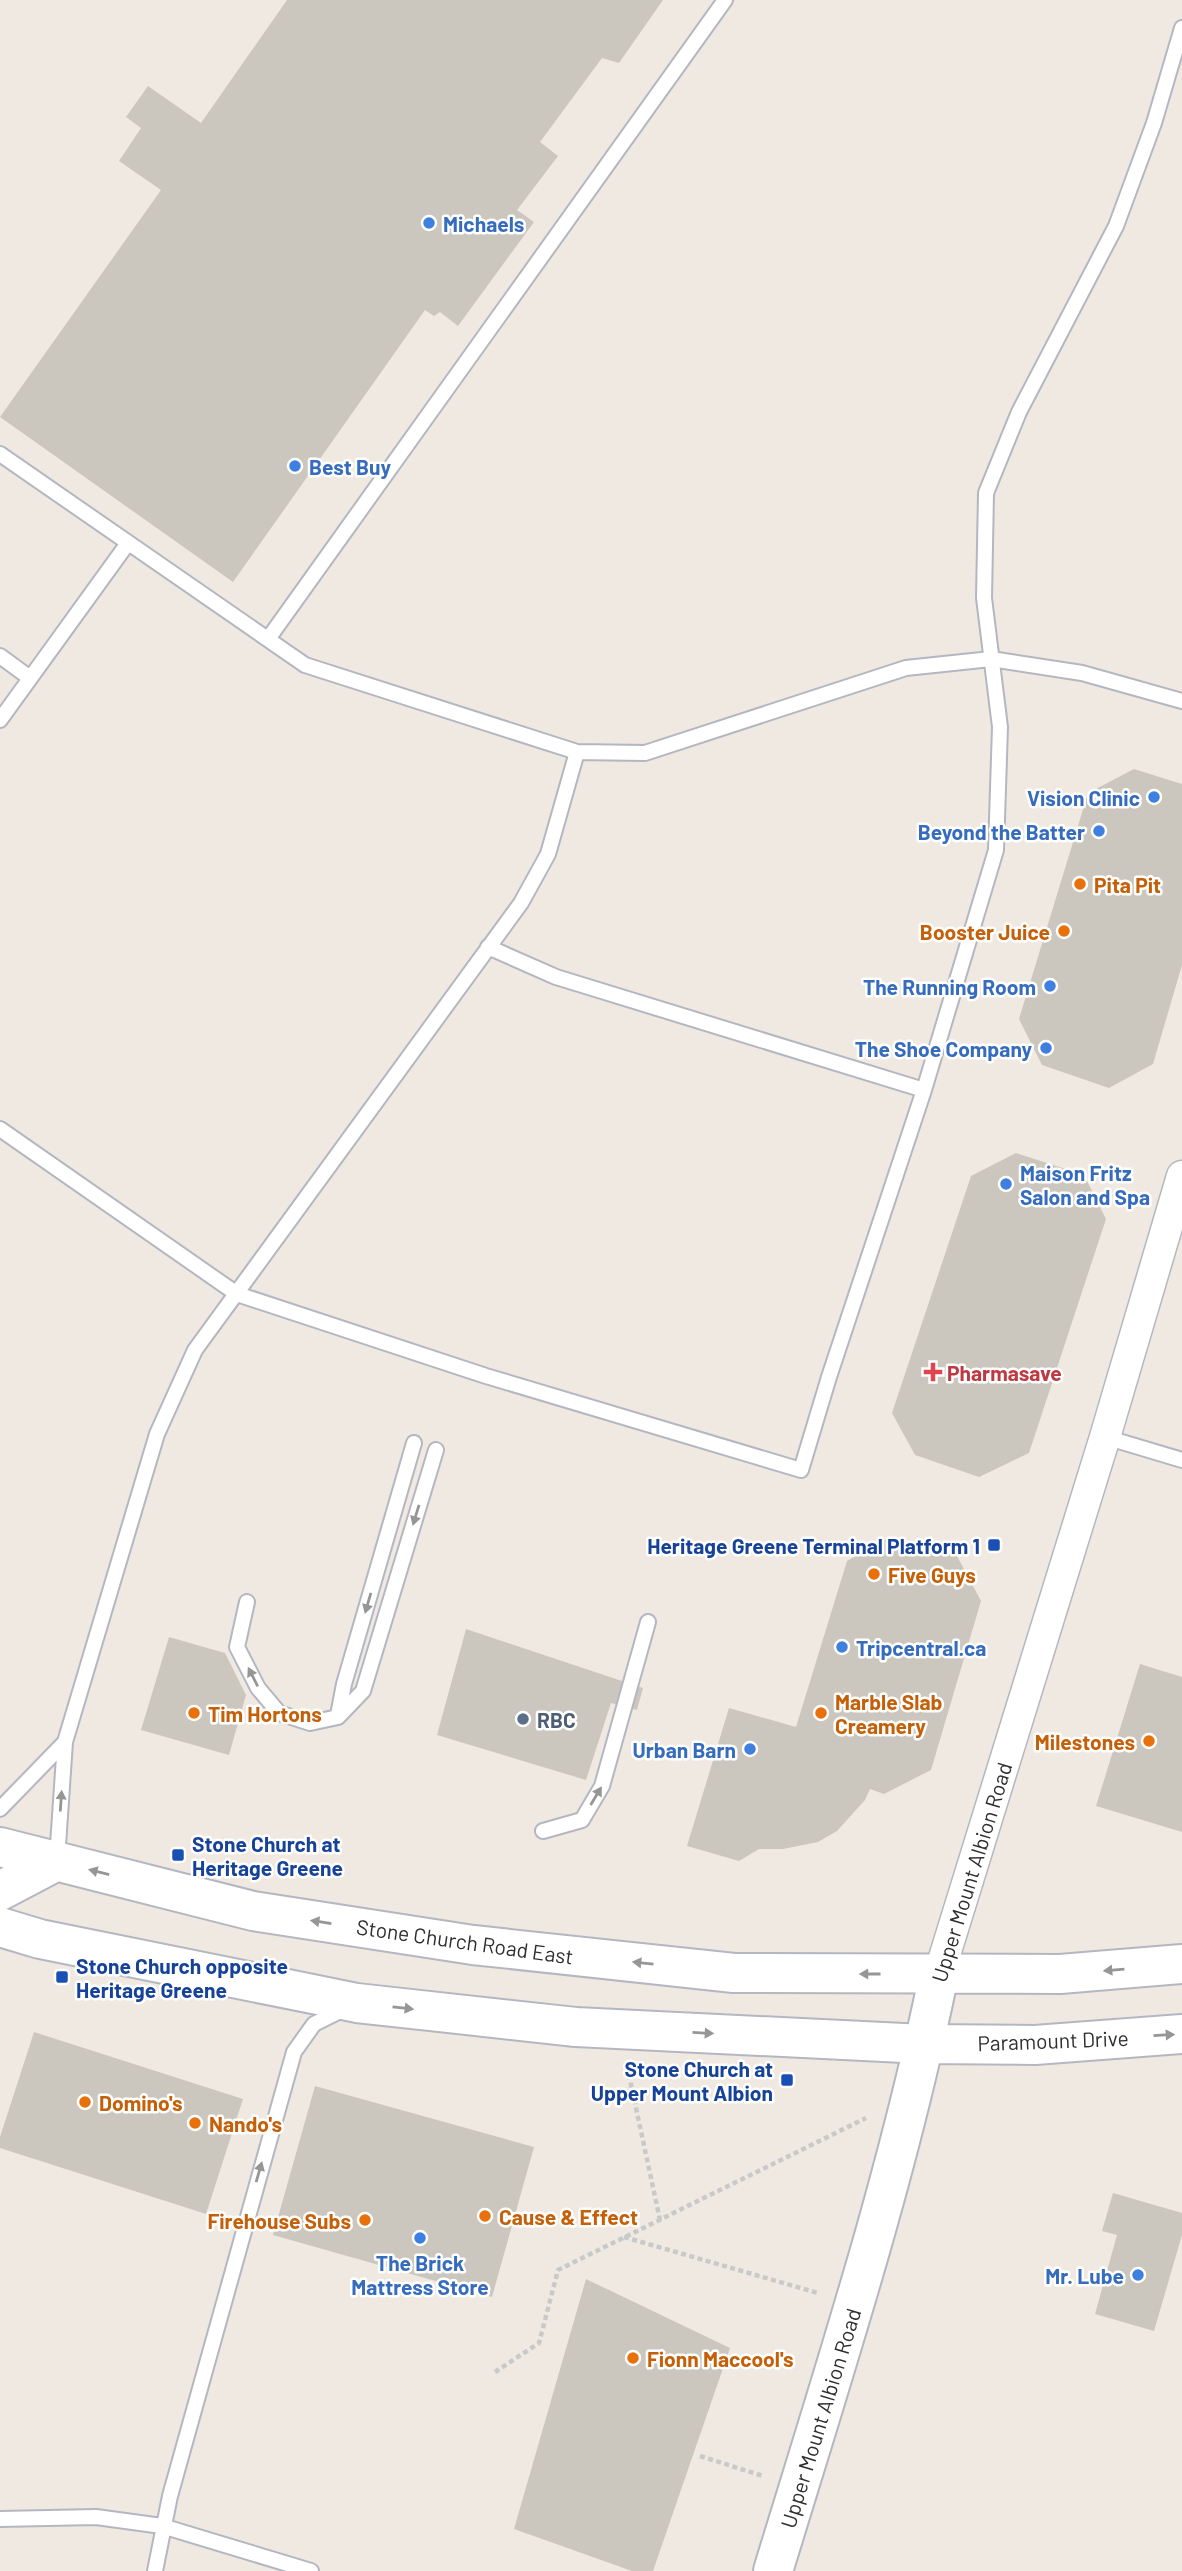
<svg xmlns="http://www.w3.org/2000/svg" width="1182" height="2571" font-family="Barlow,sans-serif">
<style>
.building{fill:#cbc7bf}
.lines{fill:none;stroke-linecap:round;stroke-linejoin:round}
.lane-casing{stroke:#b4b7c1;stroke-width:18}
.street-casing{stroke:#b4b7c1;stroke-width:33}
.secondary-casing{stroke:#b4b7c1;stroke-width:42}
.path{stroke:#c9c9c9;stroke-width:4.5;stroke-dasharray:5 3.5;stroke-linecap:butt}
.lane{stroke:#fff;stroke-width:14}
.street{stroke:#fff;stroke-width:30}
.secondary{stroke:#fff;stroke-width:38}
.oneway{fill:#969696}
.shop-dot{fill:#3f7fe0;stroke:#fff;stroke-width:2.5}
.food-dot{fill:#e8710a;stroke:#fff;stroke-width:2.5}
.health-dot{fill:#e0444e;stroke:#fff;stroke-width:2.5}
.transit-dot{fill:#1a4fb4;stroke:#fff;stroke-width:2.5}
.service-dot{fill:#5c6f8a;stroke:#fff;stroke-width:2.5}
.labels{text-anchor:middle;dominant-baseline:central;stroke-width:5;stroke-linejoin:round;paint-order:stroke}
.shop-label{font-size:21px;font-weight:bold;fill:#366cbe;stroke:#fff;text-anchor:end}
.food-label{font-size:21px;font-weight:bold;fill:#c56008;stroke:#fff;text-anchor:start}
.health-label{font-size:21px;font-weight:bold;fill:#be3a42;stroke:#fff;text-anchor:start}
.transit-label{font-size:21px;font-weight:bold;fill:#164399;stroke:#fff;text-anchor:end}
.service-label{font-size:21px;font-weight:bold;fill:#4e5e75;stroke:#fff;text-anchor:start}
.street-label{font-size:21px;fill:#2e2e2e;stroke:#fff}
</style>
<rect width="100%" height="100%" fill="#efe9e1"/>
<path class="building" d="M287 0H663L619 63 602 58 540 142 558 156 517 210 534 222 458 326 440 312 434 316 425 310 233 582 0 417 161 190 119 161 141 128 126 117 148 86 201 123Z
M1134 769 1182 784V965L1153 1064 1109 1088 1042 1065 1019 1019 1088 793Z
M1016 1153 1084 1175 1106 1219 1029 1453 979 1477 915 1455 892 1413 971 1176Z
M890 1537 957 1556 981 1601 931 1770 884 1794 870 1789 865 1800 837 1831 818 1842 783 1849H759L739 1861 687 1846 729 1708 796 1727 847 1561Z
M466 1629 643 1688 637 1710 611 1703 586 1780 437 1735Z
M169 1637 225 1653 246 1695 229 1755 141 1730Z
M1140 1664 1182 1677V1832L1096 1806Z
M34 2032 243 2099 206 2214 0 2148V2137Z
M315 2086 534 2147 492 2297 273 2235Z
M1113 2193 1182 2213V2235L1154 2331 1095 2314 1117 2235 1102 2231Z
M586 2279 730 2348 653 2571H632L514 2529Z"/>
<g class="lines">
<g class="lane-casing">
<path id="lane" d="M0 454 305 665 577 752 645 753 906 668 991 659 1082 673 1182 701
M268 639 725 0
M0 656 30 678
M0 720 128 543
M488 947 556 977 924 1090
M0 1129 237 1294 486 1376 801 1470 829 1377 924 1090 996 850 1000 727 984 598 986 493 1019 412 1116 226 1154 123 1182 28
M1105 1437 1182 1460
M247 1602 237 1647 258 1688 279 1713 310 1723 338 1717 363 1691 436 1450
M338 1715 344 1684 414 1443
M0 1809 65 1742
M543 1831 582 1820 602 1786 648 1622
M57 1860 65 1742 157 1434 195 1350 521 903 548 854 577 752
M0 2519 96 2517 162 2526 311 2571
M155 2571 170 2496 294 2052 314 2024 346 2008"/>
</g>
<g class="street-casing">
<path id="street" d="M939 1974 1105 1437 1182 1176"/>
</g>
<g class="secondary-casing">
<path id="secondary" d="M0 1847 253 1911 473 1945 734 1973 1060 1974 1182 1964
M0 1891 57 1861
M0 1927 40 1939 357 2003 576 2027 924 2044 1035 2045 1182 2034
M773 2571C833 2374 898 2176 939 1974"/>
</g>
<path class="path" d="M627 2066 660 2220
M624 2237 818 2293
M495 2372 539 2343 558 2270 866 2118
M700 2456 763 2476"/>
<use href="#lane" class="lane"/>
<use href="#street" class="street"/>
<use href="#secondary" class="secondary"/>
</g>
<defs><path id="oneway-solid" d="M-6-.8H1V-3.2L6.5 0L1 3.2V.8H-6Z" transform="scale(1.75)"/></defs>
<g class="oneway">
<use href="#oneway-solid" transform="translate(416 1515) rotate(107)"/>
<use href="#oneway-solid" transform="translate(368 1603) rotate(106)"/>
<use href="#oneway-solid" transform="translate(253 1677) rotate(-117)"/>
<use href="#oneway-solid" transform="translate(596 1796) rotate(-59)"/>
<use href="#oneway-solid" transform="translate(61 1801) rotate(-86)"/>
<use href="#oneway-solid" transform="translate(99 1872) rotate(-166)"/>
<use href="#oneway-solid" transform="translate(321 1922) rotate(-171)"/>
<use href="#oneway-solid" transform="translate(643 1963) rotate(-174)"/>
<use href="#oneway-solid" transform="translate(1114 1970) rotate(175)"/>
<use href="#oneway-solid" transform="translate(870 1974) rotate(-180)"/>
<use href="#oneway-solid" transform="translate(403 2008) rotate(6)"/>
<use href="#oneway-solid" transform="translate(703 2033) rotate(3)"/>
<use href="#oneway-solid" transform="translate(1164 2035) rotate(-3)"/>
<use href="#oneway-solid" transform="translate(259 2172) rotate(-74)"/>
</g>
<g class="shop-dot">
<circle cx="429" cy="223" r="7"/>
<circle cx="295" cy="466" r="7"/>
<circle cx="1154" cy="797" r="7"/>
<circle cx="1099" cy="831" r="7"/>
<circle cx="1050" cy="986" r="7"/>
<circle cx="1046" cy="1048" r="7"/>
<circle cx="1006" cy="1184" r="7"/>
<circle cx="842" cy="1647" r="7"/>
<circle cx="750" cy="1749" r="7"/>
<circle cx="420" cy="2238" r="7"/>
<circle cx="1138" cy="2275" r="7"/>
</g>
<g class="food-dot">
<circle cx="1080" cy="884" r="7"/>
<circle cx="1064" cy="931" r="7"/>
<circle cx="874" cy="1574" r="7"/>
<circle cx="194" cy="1713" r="7"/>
<circle cx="821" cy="1713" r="7"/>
<circle cx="1149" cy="1741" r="7"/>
<circle cx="85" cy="2102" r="7"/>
<circle cx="195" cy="2123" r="7"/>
<circle cx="485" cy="2216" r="7"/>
<circle cx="365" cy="2220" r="7"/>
<circle cx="633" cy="2358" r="7"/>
</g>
<path class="health-dot" d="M929.5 1361.5h7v7h7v7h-7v7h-7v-7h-7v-7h7z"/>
<g class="transit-dot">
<rect x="987" y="1538" width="14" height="14" rx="3.5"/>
<rect x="171" y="1848" width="14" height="14" rx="3.5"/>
<rect x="55" y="1970" width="14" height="14" rx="3.5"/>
<rect x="780" y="2073" width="14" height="14" rx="3.5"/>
</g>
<circle class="service-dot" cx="523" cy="1719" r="7"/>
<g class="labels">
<g class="shop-label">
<text x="443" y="223" text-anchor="start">Michaels</text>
<text x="309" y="466" text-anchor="start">Best Buy</text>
<text x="1140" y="797">Vision Clinic</text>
<text x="1085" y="831">Beyond the Batter</text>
<text x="1036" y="986">The Running Room</text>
<text x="1032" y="1048">The Shoe Company</text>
<text x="1020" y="1172" text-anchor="start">Maison Fritz<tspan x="1020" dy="24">Salon and Spa</tspan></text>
<text x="856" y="1647" text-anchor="start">Tripcentral.ca</text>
<text x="736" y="1749">Urban Barn</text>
<text x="420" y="2262" text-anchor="middle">The Brick<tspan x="420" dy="24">Mattress Store</tspan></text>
<text x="1124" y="2275">Mr. Lube</text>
</g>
<g class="food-label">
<text x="1094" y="884">Pita Pit</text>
<text x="1050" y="931" text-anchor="end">Booster Juice</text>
<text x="888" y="1574">Five Guys</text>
<text x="835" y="1701">Marble Slab<tspan x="835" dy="24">Creamery</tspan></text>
<text x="208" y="1713">Tim Hortons</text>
<text x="1135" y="1741" text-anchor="end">Milestones</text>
<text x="99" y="2102">Domino's</text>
<text x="209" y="2123">Nando's</text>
<text x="499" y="2216">Cause &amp; Effect</text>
<text x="351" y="2220" text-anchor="end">Firehouse Subs</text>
<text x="647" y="2358">Fionn Maccool's</text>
</g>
<g class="health-label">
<text x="947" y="1372">Pharmasave</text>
</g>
<g class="transit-label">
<text x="980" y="1545">Heritage Greene Terminal Platform 1</text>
<text x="192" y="1843" text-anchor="start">Stone Church at<tspan x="192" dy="24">Heritage Greene</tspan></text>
<text x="76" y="1965" text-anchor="start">Stone Church opposite<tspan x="76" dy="24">Heritage Greene</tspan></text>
<text x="773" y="2068">Stone Church at<tspan x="773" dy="24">Upper Mount Albion</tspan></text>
</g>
<g class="service-label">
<text x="537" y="1719">RBC</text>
</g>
<g class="street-label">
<text transform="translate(971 1872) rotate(-73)">Upper Mount Albion Road</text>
<text transform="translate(465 1941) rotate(8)">Stone Church Road East</text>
<text transform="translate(1053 2040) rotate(-2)">Paramount Drive</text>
<text transform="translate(820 2418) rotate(-73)">Upper Mount Albion Road</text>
</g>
</g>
</svg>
